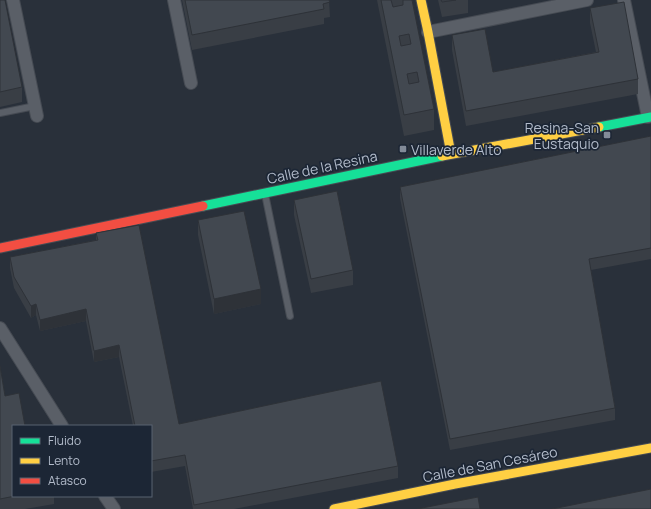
<svg xmlns="http://www.w3.org/2000/svg" width="651" height="509" font-family="Manrope,sans-serif">
<style>
.lines{fill:none;stroke-linecap:round;stroke-linejoin:round}
.lane-casing{stroke:#464b53;stroke-width:8}
.street-casing{stroke:#464b53;stroke-width:14}
.fast-casing{stroke:#464b53;stroke-width:11}
.slow-casing{stroke:#464b53;stroke-width:11}
.jam-casing{stroke:#464b53;stroke-width:11}
.lane{stroke:#5a5f67;stroke-width:6}
.street{stroke:#5a5f67;stroke-width:12}
.fast{stroke:#16e098;stroke-width:9}
.slow{stroke:#ffcf43;stroke-width:9}
.jam{stroke:#f24e42;stroke-width:9}
.wall{fill:#393e45}
.shaded-wall{fill:#2e3238}
.building{fill:#424850;stroke:#2e3238;fill-rule:evenodd}
.poi-dot{fill:#838b98;stroke:#1c2635;stroke-width:1.5}
.labels{text-anchor:middle;dominant-baseline:central;stroke-width:3.5;stroke-linejoin:round;paint-order:stroke}
.poi-label{font-size:14px;fill:#b3bccb;stroke:#1c2635;text-anchor:end}
.street-label{font-size:14px;fill:#b3bccb;stroke:#1c2635}
</style>
<rect width="100%" height="100%" fill="#29303a"/>
<g class="lines">
<g class="lane-casing">
<path id="lane" d="M0 113 35 106
M265 194 290 316"/>
</g>
<g class="street-casing">
<path id="street" d="M13 0 37 116
M174 0 191 83
M624 0 648 117
M428 32 587 0
M0 328 62 426
M105 496 114 509"/>
</g>
<g class="fast-casing">
<path id="fast" d="M599 127 651 117
M203 206 442 156"/>
</g>
<g class="slow-casing">
<path id="slow" d="M421 0 428 32 451 154
M442 156 599 127
M334 509 455 484 651 448"/>
</g>
<g class="jam-casing">
<path id="jam" d="M0 248 203 206"/>
</g>
<use href="#lane" class="lane"/>
<use href="#street" class="street"/>
<use href="#fast" class="fast"/>
<use href="#slow" class="slow"/>
<use href="#jam" class="jam"/>
</g>
<path class="wall" d="M0 0 22 87V102L0 107Z
M182 0H329L330 17 324 18V24L192 50Z
M377 0H412L434 109V130L404 136Z
M438 0H468V13L442 17Z
M590 8 638 79V94L466 126 452 50V35L493 72 596 52 590 23Z
M651 136V259L591 270 615 408V420L450 450 400 198V187Z
M294 200 353 270V285L311 293 294 215Z
M198 220 261 304 214 314 198 235Z
M96 233 179 424 398 466V478L234 509H193L185 466 151 472V426H133L119 357 94 362 86 321 40 331 36 315 31 318 14 288 10 268V257L96 240Z
M0 366 5 396 13 496H54V504L25 509H0Z"/>
<path class="shaded-wall" d="M261 289V304L214 314V299Z
M36 304V315L31 318V306Z
M86 309V321L40 331V320Z
M119 345V357L94 362V351Z"/>
<path class="building" d="M0 0H5L22 87 0 92Z
M185 0H329L330 2 323 4 324 9 192 35Z
M381 0H391L393 7 403 5V0H412L434 109 404 115ZM409 34 411 44 401 46 399 36ZM417 72 419 82 409 84 407 74Z
M441 0H456L442 2Z
M624 2 638 79 466 111 452 35 485 29 493 72 599 52 590 8Z
M651 136V248L589 259 615 408 450 439 400 187Z
M337 191 353 270 311 279 294 200Z
M244 211 261 289 214 299 198 220Z
M139 225 179 424 381 381 398 466 194 505 185 455 151 461V426H135L119 345 94 351 86 309 40 320 36 304 31 306 14 277 10 257 98 240 96 233Z
M0 366 5 396 19 393 25 426H13V496H15L0 499Z
M651 489V509H552Z
M478 497 480 509H417Z"/>
<g class="poi-dot">
<rect x="603" y="131" width="8" height="8" rx="2"/>
<rect x="399" y="145" width="8" height="8" rx="2"/>
</g>
<g class="labels">
<g class="poi-label">
<text x="599" y="127">Resina-San<tspan x="599" dy="16">Eustaquio</tspan></text>
<text x="411" y="149" text-anchor="start">Villaverde Alto</text>
</g>
<g class="street-label">
<text transform="translate(322 167) rotate(-12)">Calle de la Resina</text>
<text transform="translate(490 464) rotate(-11)">Calle de San Cesáreo</text>
</g>
</g>
<rect x="12" y="425" width="140" height="72" fill="#1c2635" stroke="#586271"/>
<rect x="20" y="438" width="20" height="6" fill="#16e098" stroke="#586271"/>
<text x="48" y="445" font-size="12" fill="#b3bccb">Fluido</text>
<rect x="20" y="458" width="20" height="6" fill="#ffcf43" stroke="#586271"/>
<text x="48" y="465" font-size="12" fill="#b3bccb">Lento</text>
<rect x="20" y="478" width="20" height="6" fill="#f24e42" stroke="#586271"/>
<text x="48" y="485" font-size="12" fill="#b3bccb">Atasco</text>
</svg>
